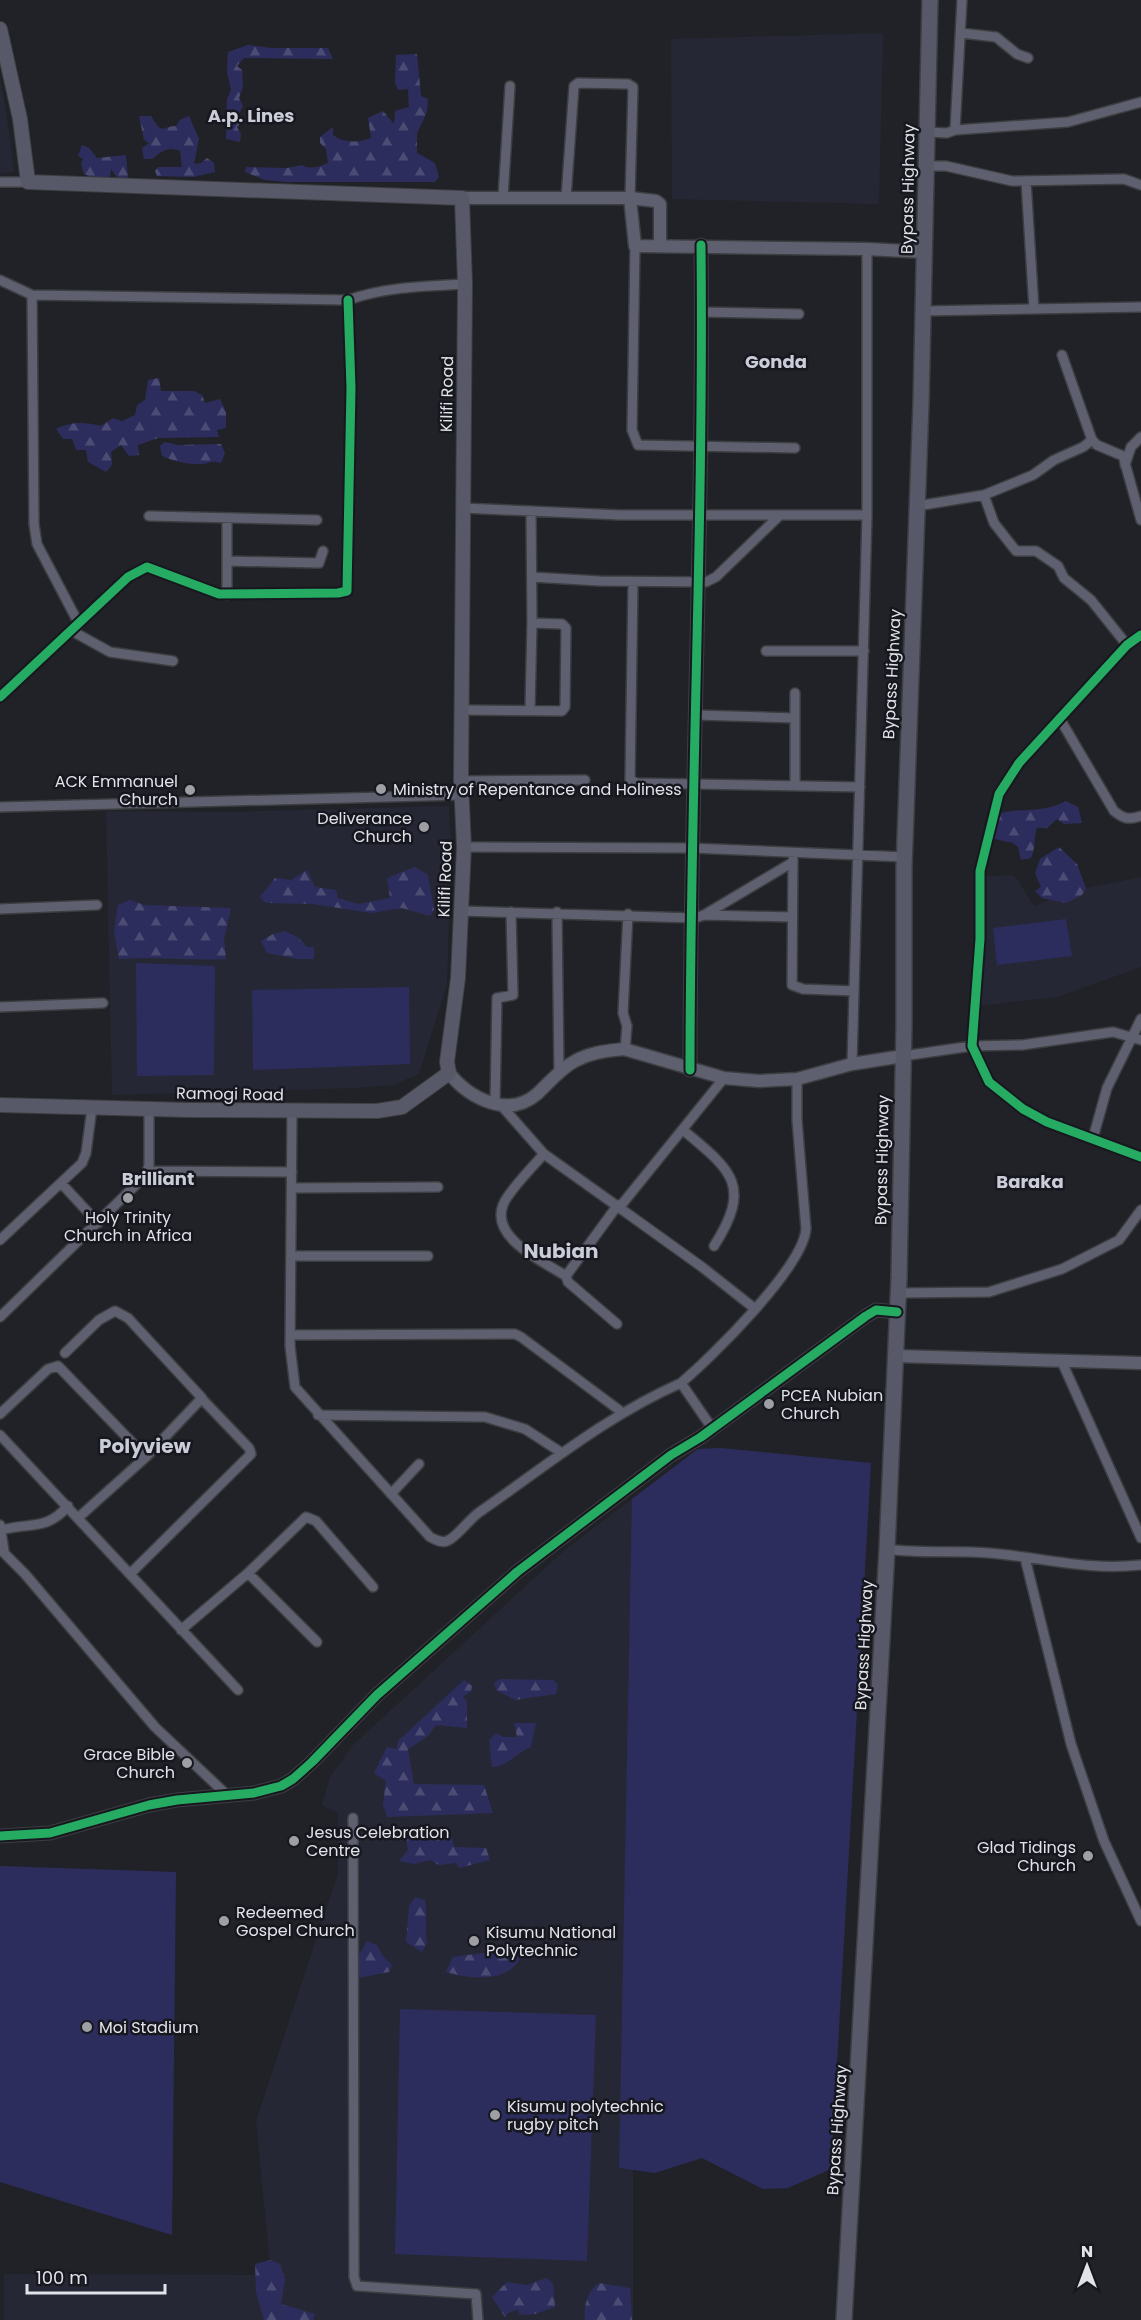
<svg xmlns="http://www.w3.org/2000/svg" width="1141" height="2320" font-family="Poppins,sans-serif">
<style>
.built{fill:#262734}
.green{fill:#2d2d5d}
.forest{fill:url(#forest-firs)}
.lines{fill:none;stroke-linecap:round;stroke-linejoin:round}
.minor-casing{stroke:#3d3e41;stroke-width:12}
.tertiary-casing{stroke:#3d3e41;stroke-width:15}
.secondary-casing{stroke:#3d3e41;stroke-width:16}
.primary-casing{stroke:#3d3e41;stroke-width:18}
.minor{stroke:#5f606f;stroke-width:9}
.tertiary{stroke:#5f606f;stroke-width:12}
.secondary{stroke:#585968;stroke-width:14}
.primary{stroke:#575868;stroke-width:15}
.cycleway-casing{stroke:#16171f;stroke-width:13}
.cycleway{stroke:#26ab63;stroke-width:9}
.poi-dot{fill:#9e9fa5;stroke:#16171f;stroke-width:2}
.labels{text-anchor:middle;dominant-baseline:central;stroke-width:5;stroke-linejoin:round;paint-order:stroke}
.street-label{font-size:16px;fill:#e2e3e9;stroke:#16171f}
.poi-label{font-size:16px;fill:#e2e3e9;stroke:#16171f;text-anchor:start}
.neighbourhood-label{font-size:18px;font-weight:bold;fill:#caccd8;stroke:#16171f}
.quarter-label{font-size:20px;font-weight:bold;fill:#caccd8;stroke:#16171f}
</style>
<defs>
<pattern id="forest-firs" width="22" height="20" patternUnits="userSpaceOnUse" patternTransform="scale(1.5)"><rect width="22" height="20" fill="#2d2d5d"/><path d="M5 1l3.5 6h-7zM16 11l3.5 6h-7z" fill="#4b4b74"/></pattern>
</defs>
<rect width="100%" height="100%" fill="#212227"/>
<path class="built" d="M883 33 879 204 672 199 671 39Z
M0 80 6 110 14 172 0 173Z
M449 806 451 850 447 984 419 1074 393 1085 356 1088 112 1095 106 811 231 812Z
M1014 875 1034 906 1072 891 1141 877V967L1057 997 976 1006 982 876Z
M721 1448 633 2077V2320H4V2274L271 2275 256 2121 338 1874V1813L322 1805 330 1777 353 1745 566 1549 698 1449Z"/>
<path class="green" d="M1066 919 1072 956 997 965 993 928Z
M136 963 215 966 214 1075 137 1076Z
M409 987 410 1064 253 1070 252 990Z
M721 1448 871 1463 831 2169 788 2188 763 2189 702 2158 655 2173 619 2168 632 1499 698 1449Z
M0 1866 176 1872 172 2235 0 2182Z
M400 2009 596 2015 587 2261 395 2254Z"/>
<path class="forest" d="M248 45 271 48H328L333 59 244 58 237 66 242 70 243 87 239 98 243 106 239 114 241 123 237 127 241 134 240 142 226 139 227 99 231 90 227 72 228 52Z
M417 54 421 96 428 99 427 112 417 133V153L435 163 439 177 435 182H287L265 180 245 172 246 167 287 168 302 165C310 170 319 167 328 163L326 149 320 143V137L333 127V135C343 143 359 143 371 138L368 118 383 111 394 124 395 111 409 107 408 89 398 90 395 83 396 55Z
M139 116H151C163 135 160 127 176 126L180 120 189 116 199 139 194 164 201 163 207 158 214 163 215 172 193 177 157 176 155 171 158 167H182L180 151C166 146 163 151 152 159H144L142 148 149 143 144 140Z
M82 145 89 148 97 158 126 155 128 178 119 180 111 169 110 178 88 181 89 176 84 174 81 164 83 159 78 156Z
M159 378 161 391H194L202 395 205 403 220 399 226 412V428L217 430 219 437 158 438 138 445 139 455 129 456 121 445 111 452 112 465 106 472 88 462 86 450H76L72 439H63L56 429C72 421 84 422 101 426L113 418 122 421 135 415 137 405 145 400 148 380Z
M165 442 178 445 221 444 225 453 221 463C212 460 210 463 202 464 188 465 174 461 162 456L160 446Z
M1066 801 1078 807 1082 823 1064 824 1057 819 1047 828H1037C1033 839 1036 848 1031 858L1021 860 1018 847 1013 843 995 839 992 826 995 815C1021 806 1039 815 1066 801Z
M1059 847 1077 864 1086 888 1082 895 1066 903 1042 898 1035 891 1041 887 1035 873 1040 859Z
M415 867 428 875 434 910 430 916 402 908 371 913 313 904 266 903 260 897 275 878 291 880 307 870 315 887 336 890 338 898 358 904 390 898 387 878Z
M130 900 144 905 231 908 224 939 226 959C190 961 155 956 119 959L114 932 118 905Z
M285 931 299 938 307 947H314V959H297L267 953 261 941 273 934Z
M500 1679 553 1680 558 1685 556 1694 515 1700 496 1690 494 1683Z
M464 1680 472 1686 471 1691 463 1697 467 1701V1728L436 1725 428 1736 408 1749 414 1784 484 1785 493 1813 387 1817 383 1804 386 1781 374 1773 387 1747 397 1749 398 1741Z
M514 1723H536L531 1747C516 1752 508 1767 492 1767L489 1740 496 1733 503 1737H517Z
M406 1838H452L454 1847 486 1848 490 1860 459 1868 456 1863 439 1865 430 1860 414 1864 399 1861 408 1850Z
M415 1897 425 1900C428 1915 424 1929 427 1943L422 1952 406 1942 409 1906Z
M367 1941 377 1945 383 1956 392 1965 389 1972 358 1978 356 1960Z
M507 1945 520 1959C506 1983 469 1979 446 1972L453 1957 490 1952Z
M270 2260 280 2264 285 2279 281 2304 315 2314 313 2320H264L256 2292 255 2264Z
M546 2278 553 2283 555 2307 535 2314 520 2315 518 2310 509 2312 505 2317 492 2297 507 2282 527 2285Z
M599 2283 630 2288 632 2320H585C583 2307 588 2290 599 2283Z"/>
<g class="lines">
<g class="minor-casing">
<path id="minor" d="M961 33 996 37 1017 54 1028 58
M955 130 962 0
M928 132 947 133 955 130 1068 122 1141 102
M925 166H946L1012 181 1124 179 1141 185
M1026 181 1034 309
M0 182H28
M503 197 510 86
M566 198 574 86 578 83 628 84 633 87 630 198
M635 246 632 430 638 445 795 448
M0 280 32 295 34 524 37 544 79 624
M32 295 348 300C385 287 425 286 465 284
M923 311 1141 307
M701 312 799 314
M1062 355 1092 440 1097 445 1123 456 1141 520
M1125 465 1131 447 1141 437
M984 495 1033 475 1054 460 1083 447 1092 440
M917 506 984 495 994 523 1016 551H1036L1058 566 1064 578 1091 600 1127 645
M462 508 620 515H867
M531 511 532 623
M149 516 317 520
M227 518V595
M227 561 319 563 323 551
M532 577 600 581 706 582 716 577 779 516
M633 582 630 780 637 783 860 787
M72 631 110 652 173 661
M1141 635 1127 645 1019 763 999 794 980 871V939L972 1046 989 1082 1023 1109 1047 1122 1141 1157
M766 651H864
M0 697 128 577 147 567 219 594 338 593 347 591 351 388 348 300
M462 710 562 711 565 707 566 628 562 624 532 623 530 709
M696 715 795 718
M1060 719 1114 811C1124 819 1129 820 1141 816
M461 781 585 780
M795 786V693
M0 807 461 795
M464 847 691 848 905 857
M793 857 792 985 803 989 854 991
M0 909 97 905
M461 911 695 918 704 915 793 862
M557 912 559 1071
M704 915 791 917
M0 1007 103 1003
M625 1050 627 1026 623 1013 628 914
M903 1056 972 1046 1022 1045 1113 1032 1141 1040
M852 1064 867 515V249
M495 1104 497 998 513 995 511 912
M500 1104 544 1154 617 1206 623 1203 724 1078
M292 1111 290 1346 295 1387 430 1537C436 1540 441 1543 447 1541 456 1538 471 1517 481 1511 546 1466 608 1415 681 1383L712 1428
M683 1130C731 1170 753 1185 714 1246
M1093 1138 1107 1088 1141 1019
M544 1154C534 1165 507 1193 503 1205 490 1238 544 1262 566 1276L568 1282 617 1324
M148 1171 292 1172
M61 1183 98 1223
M292 1188 438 1187
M0 1240 82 1163 86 1153 92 1108
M291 1256H428
M566 1276 617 1206 702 1267 754 1308
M898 1293 989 1292 1062 1269 1119 1240 1141 1210
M0 1317 146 1175 149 1165V1109
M290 1335 515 1334 521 1337 623 1413
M65 1353 99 1320 115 1311 128 1318 202 1398 146 1457 79 1517
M1062 1362 1141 1538
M681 1383C712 1357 803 1267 806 1229L797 1120V1079
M0 1414 48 1369 58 1366 146 1457
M318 1415 485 1417 525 1429 562 1453
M0 1435 238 1690
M391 1494 419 1464
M0 1525 4 1551
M2 1530C31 1522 46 1531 68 1506
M0 1549 25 1574 155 1727 228 1796
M887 1549C920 1554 955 1550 989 1553 1041 1557 1087 1571 1141 1565
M1025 1558 1071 1744 1104 1841 1141 1921
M248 1573 317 1642
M130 1574 251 1454 249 1448 202 1399
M181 1630 248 1573 306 1517 316 1521 373 1587
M353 1818 354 2277 357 2286 476 2294 478 2320"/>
</g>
<g class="tertiary-casing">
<path id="tertiary" d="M462 198H630L656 201 660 204V245
M630 198 635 246 867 249 925 252
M690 1070C690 795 704 520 701 245
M449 1073C469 1098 508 1119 537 1094 550 1082 560 1069 575 1061 591 1052 607 1051 624 1049L724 1078 759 1081 797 1079 852 1064 903 1056
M895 1356 1141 1363
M0 1836 50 1833 149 1805 177 1800 254 1793 281 1786 293 1779 312 1762 377 1695 517 1572 671 1455 701 1437 866 1316 876 1310 897 1312"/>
</g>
<g class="secondary-casing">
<path id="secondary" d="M0 29 20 119 28 182 462 198 465 284 461 781 464 847 458 978 447 1062 449 1073 402 1107 377 1111 188 1110 0 1105"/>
</g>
<g class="primary-casing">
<path id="primary" d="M844 2320 887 1549 899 1278 904 1025V867L921 403 930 0"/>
</g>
<use href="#minor" class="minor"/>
<use href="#tertiary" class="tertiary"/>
<use href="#secondary" class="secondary"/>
<use href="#primary" class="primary"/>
<g class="cycleway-casing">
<path id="cycleway" d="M1141 635 1127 645 1019 763 999 794 980 871V939L972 1046 989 1082 1023 1109 1047 1122 1141 1157
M0 697 128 577 147 567 219 594 338 593 347 591 351 388 348 300
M690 1070C690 795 704 520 701 245
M0 1836 50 1833 149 1805 177 1800 254 1793 281 1786 293 1779 312 1762 377 1695 517 1572 671 1455 701 1437 866 1316 876 1310 897 1312"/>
</g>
<use href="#cycleway" class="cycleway"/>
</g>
<g class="poi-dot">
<circle cx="381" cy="789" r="6"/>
<circle cx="190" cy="790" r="6"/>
<circle cx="424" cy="827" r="6"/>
<circle cx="128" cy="1198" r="6"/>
<circle cx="769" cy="1404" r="6"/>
<circle cx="187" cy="1763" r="6"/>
<circle cx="294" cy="1841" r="6"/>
<circle cx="1088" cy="1856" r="6"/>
<circle cx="224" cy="1921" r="6"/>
<circle cx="474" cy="1941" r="6"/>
<circle cx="87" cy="2027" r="6"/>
<circle cx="495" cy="2115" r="6"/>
</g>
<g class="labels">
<g class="street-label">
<text transform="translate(908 189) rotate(-89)">Bypass Highway</text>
<text transform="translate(447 394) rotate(-89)">Kilifi Road</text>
<text transform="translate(892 674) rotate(-87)">Bypass Highway</text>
<text transform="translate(445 879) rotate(-88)">Kilifi Road</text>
<text transform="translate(230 1094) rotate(1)">Ramogi Road</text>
<text transform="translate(882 1160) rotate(-89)">Bypass Highway</text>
<text transform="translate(864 1645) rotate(-87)">Bypass Highway</text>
<text transform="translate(837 2130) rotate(-86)">Bypass Highway</text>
</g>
<g class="poi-label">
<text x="178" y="781" text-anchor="end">ACK Emmanuel<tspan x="178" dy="18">Church</tspan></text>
<text x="393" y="789">Ministry of Repentance and Holiness</text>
<text x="412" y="818" text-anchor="end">Deliverance<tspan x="412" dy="18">Church</tspan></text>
<text x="128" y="1217" text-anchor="middle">Holy Trinity<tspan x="128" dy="18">Church in Africa</tspan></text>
<text x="781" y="1395">PCEA Nubian<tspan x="781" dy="18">Church</tspan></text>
<text x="175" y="1754" text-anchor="end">Grace Bible<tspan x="175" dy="18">Church</tspan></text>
<text x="306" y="1832">Jesus Celebration<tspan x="306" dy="18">Centre</tspan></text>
<text x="1076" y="1847" text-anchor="end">Glad Tidings<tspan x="1076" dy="18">Church</tspan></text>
<text x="236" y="1912">Redeemed<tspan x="236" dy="18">Gospel Church</tspan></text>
<text x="486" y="1932">Kisumu National<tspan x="486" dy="18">Polytechnic</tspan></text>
<text x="99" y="2027">Moi Stadium</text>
<text x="507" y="2106">Kisumu polytechnic<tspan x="507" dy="18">rugby pitch</tspan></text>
</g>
<g class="neighbourhood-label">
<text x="251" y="115">A.p. Lines</text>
<text x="776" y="361">Gonda</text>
<text x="158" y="1178">Brilliant</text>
<text x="1030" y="1181">Baraka</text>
</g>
<g class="quarter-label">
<text x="561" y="1251">Nubian</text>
<text x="145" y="1446">Polyview</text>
</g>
</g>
<g transform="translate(1087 2266)" stroke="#16171f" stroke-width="4.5" paint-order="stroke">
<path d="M0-4.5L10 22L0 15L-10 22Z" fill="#e2e3e9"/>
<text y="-9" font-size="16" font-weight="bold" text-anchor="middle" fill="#e2e3e9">N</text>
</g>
<path d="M27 2284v9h138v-9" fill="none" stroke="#e2e3e9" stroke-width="3"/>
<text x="36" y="2284" font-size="18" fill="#e2e3e9" stroke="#16171f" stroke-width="4.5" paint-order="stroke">100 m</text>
</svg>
